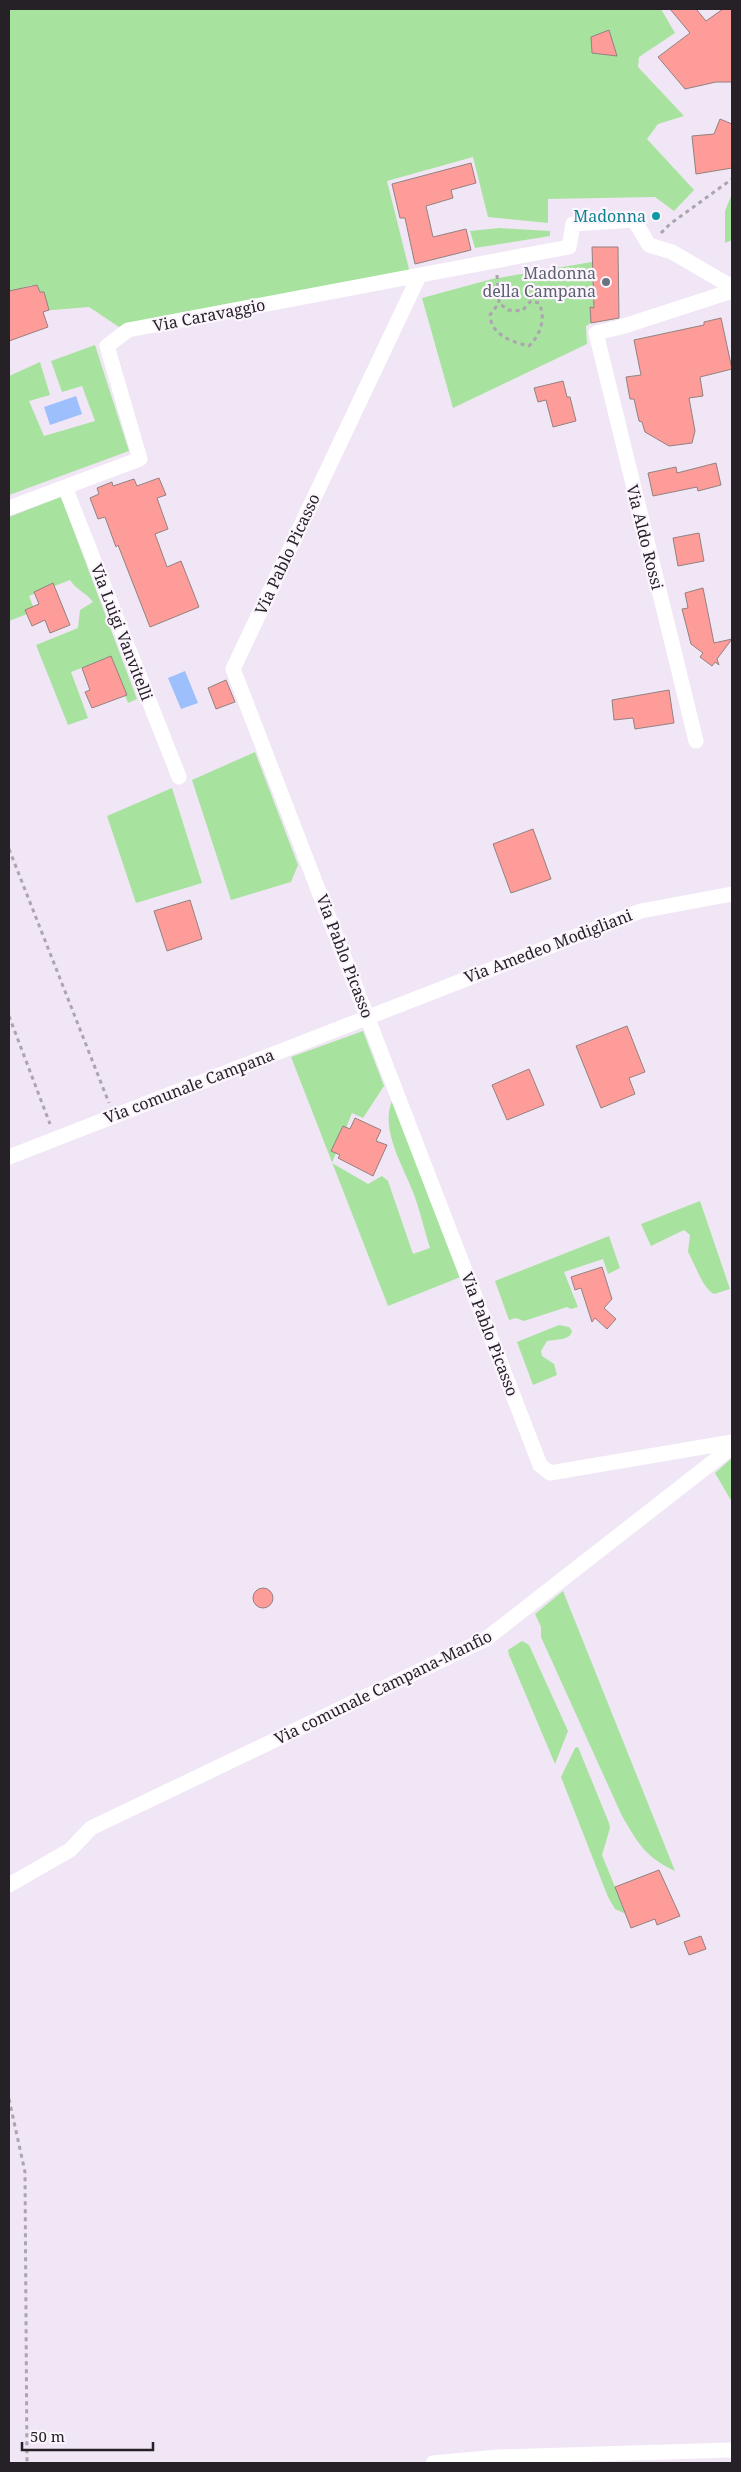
<svg xmlns="http://www.w3.org/2000/svg" width="741" height="2472" font-family="'Noto Serif',serif">
<style>
.green{fill:#a7e39f}
.water{fill:#9dbffb}
.building{fill:#fd9c99;stroke:#938180}
.lines{fill:none;stroke-linecap:round;stroke-linejoin:round}
.path{stroke:#aca4af;stroke-width:3;stroke-dasharray:4 4;stroke-linecap:butt}
.street{stroke:#fff;stroke-width:15}
.culture-dot{fill:#0f9aa8;stroke:#fcf5fe;stroke-width:2}
.worship-dot{fill:#6b7280;stroke:#fcf5fe;stroke-width:2}
.labels{text-anchor:middle;dominant-baseline:central;stroke-width:4.5;stroke-linejoin:round;paint-order:stroke}
.culture-label{font-size:16px;fill:#0d838f;stroke:#fcf5fe;text-anchor:end}
.worship-label{font-size:16px;fill:#5b616d;stroke:#fcf5fe;text-anchor:end}
.street-label{font-size:16px;fill:#252126;stroke:#fcf5fe}
</style>
<rect width="100%" height="100%" fill="#f1e6f5"/>
<path class="green" d="M9 9H661L675 33 639 57 638 67 684 116 658 124 647 139 694 190 674 211 655 197 548 199V223L488 217 473 157 387 181 410 273 119 327 89 307 41 311 32 285 9 292Z
M732 194V240L725 243V211Z
M499 228 550 231V236L475 248 470 231Z
M592 262 594 308H591V323L586 326 587 344 453 408 422 298 492 279Z
M95 345 129 451 9 495V376L40 362 50 395 29 401 44 436 95 421 82 386 62 392 51 361Z
M61 497 137 699 128 703 110 657 71 672 88 718 68 725 36 645 78 628 80 610 93 602C86 592 78 592 70 580L29 596 35 611 9 621V517Z
M255 752 298 865 291 882 231 900 192 780Z
M172 788 202 883 136 903 107 816Z
M363 1031 384 1086 363 1118 352 1113 332 1163 368 1184 382 1176 388 1181 413 1254 430 1248C424 1229 420 1210 413 1192 403 1166 380 1129 392 1101L463 1276 388 1306 291 1057Z
M700 1201 730 1289 714 1294C703 1289 695 1264 688 1252L690 1235 684 1230 651 1246 641 1224Z
M609 1236 620 1268 608 1274 603 1259 564 1272 578 1307 571 1309 567 1307 524 1321 516 1318 509 1320 495 1281Z
M559 1325 569 1327 572 1331C570 1341 556 1339 547 1341L541 1351 542 1356 554 1364 557 1375 533 1385 517 1342Z
M732 1458V1502L715 1473Z
M563 1591 675 1871C645 1857 638 1843 622 1816L541 1637V1627L535 1614Z
M522 1641 529 1645 568 1731 555 1764 509 1655 508 1650Z
M578 1747 609 1823 610 1828 602 1855 626 1914 615 1909 608 1897 561 1777 575 1748Z"/>
<path class="water" d="M76 396 82 414 50 425 44 407Z
M185 671 198 703 181 709 168 678Z"/>
<path class="building" d="M670 9H696L706 21 723 9H732V82H716L685 89 658 57 690 33Z
M609 30 617 56 592 53 591 37Z
M720 119 732 124V168L696 174 692 136 714 134Z
M471 163 476 183 451 190 453 198 426 206 433 237 466 229 471 250 415 264 405 218H400L392 184Z
M592 247H618L619 318 591 323 590 307 594 308Z
M37 285 40 292H44L49 310 43 312 48 327 9 341V291Z
M721 318 732 369 700 377 703 396 689 398 695 431 692 443 669 446 645 432 642 422 639 421 634 399H630L626 377 641 375 634 340 704 325V322Z
M563 381 567 397H570L576 421 553 427 546 400 538 402 534 388Z
M716 463 721 485 698 491 697 487 653 496 648 473 676 467 677 473Z
M159 478 166 495 157 498 168 529 155 534 167 567 181 561 199 607 150 627 118 545 116 547 105 517 98 519 90 498 99 494 97 488 112 482 113 486 134 479 137 486Z
M699 533 704 561 678 566 673 538Z
M53 583 70 625 50 633 45 620 32 626 25 610 39 604 34 592Z
M703 588 714 643 732 639 717 659 719 665 715 662 712 666 700 657 703 653 691 644 682 609 688 608 685 593Z
M111 656 127 695 92 708 85 692 90 690 82 668Z
M226 680 235 702 216 709 208 688Z
M669 690 674 723 635 729 633 718 614 720 612 700Z
M533 829 551 879 511 893 493 844Z
M190 900 202 939 167 951 154 911Z
M627 1026 645 1072 629 1078 635 1094 601 1108 576 1046Z
M529 1069 544 1105 507 1120 492 1085Z
M355 1118 381 1130 376 1141 387 1145 373 1176 338 1158 340 1155 331 1151 343 1126 350 1129Z
M602 1267 612 1299 604 1308 616 1319 607 1329 595 1318 592 1322 581 1288 575 1290 571 1277Z
M253 1598a10 10 0 1 1 20 0a10 10 0 1 1-20 0Z
M659 1870 680 1916 657 1925 655 1919 631 1928 615 1887Z
M701 1936 706 1949 689 1955 684 1942Z"/>
<g class="lines">
<path class="path" d="M661 233 670 224 732 179
M497 275 499 303 490 315C491 335 512 342 529 346 541 334 546 318 539 303L531 301 522 311 508 310 499 303
M9 849 109 1103
M9 1016 50 1124
M9 2099 25 2172 27 2463"/>
<path class="street" d="M419 276 233 669 540 1465 550 1473 732 1442
M65 487 179 777
M9 508 140 459 107 346 128 330 569 247 573 224 634 220 649 245 672 252 732 287
M696 741 596 333 621 327 732 291
M9 1157 641 911 732 894
M9 1885 70 1850 91 1828 486 1639 732 1447
M433 2463 498 2457 732 2450"/>
</g>
<circle class="culture-dot" cx="656" cy="216" r="5"/>
<circle class="worship-dot" cx="606" cy="282" r="5"/>
<g class="labels">
<g class="culture-label">
<text x="646" y="216">Madonna</text>
</g>
<g class="worship-label">
<text x="596" y="273">Madonna<tspan x="596" dy="18">della Campana</tspan></text>
</g>
<g class="street-label">
<text transform="translate(209 315) rotate(-11)">Via Caravaggio</text>
<text transform="translate(645 537) rotate(76)">Via Aldo Rossi</text>
<text transform="translate(287 554) rotate(-65)">Via Pablo Picasso</text>
<text transform="translate(122 632) rotate(69)">Via Luigi Vanvitelli</text>
<text transform="translate(548 946) rotate(-21)">Via Amedeo Modigliani</text>
<text transform="translate(345 956) rotate(69)">Via Pablo Picasso</text>
<text transform="translate(189 1086) rotate(-21)">Via comunale Campana</text>
<text transform="translate(490 1334) rotate(69)">Via Pablo Picasso</text>
<text transform="translate(383 1687) rotate(-26)">Via comunale Campana-Manfio</text>
</g>
</g>
<rect width="741" height="2472" fill="none" stroke="#252126" stroke-width="20"/>
<path d="M22 2442v8h131v-8" fill="none" stroke="#252126" stroke-width="2.5"/>
<text x="30" y="2442" font-size="15" fill="#252126" stroke="#fcf5fe" stroke-width="4" paint-order="stroke">50 m</text>
</svg>
